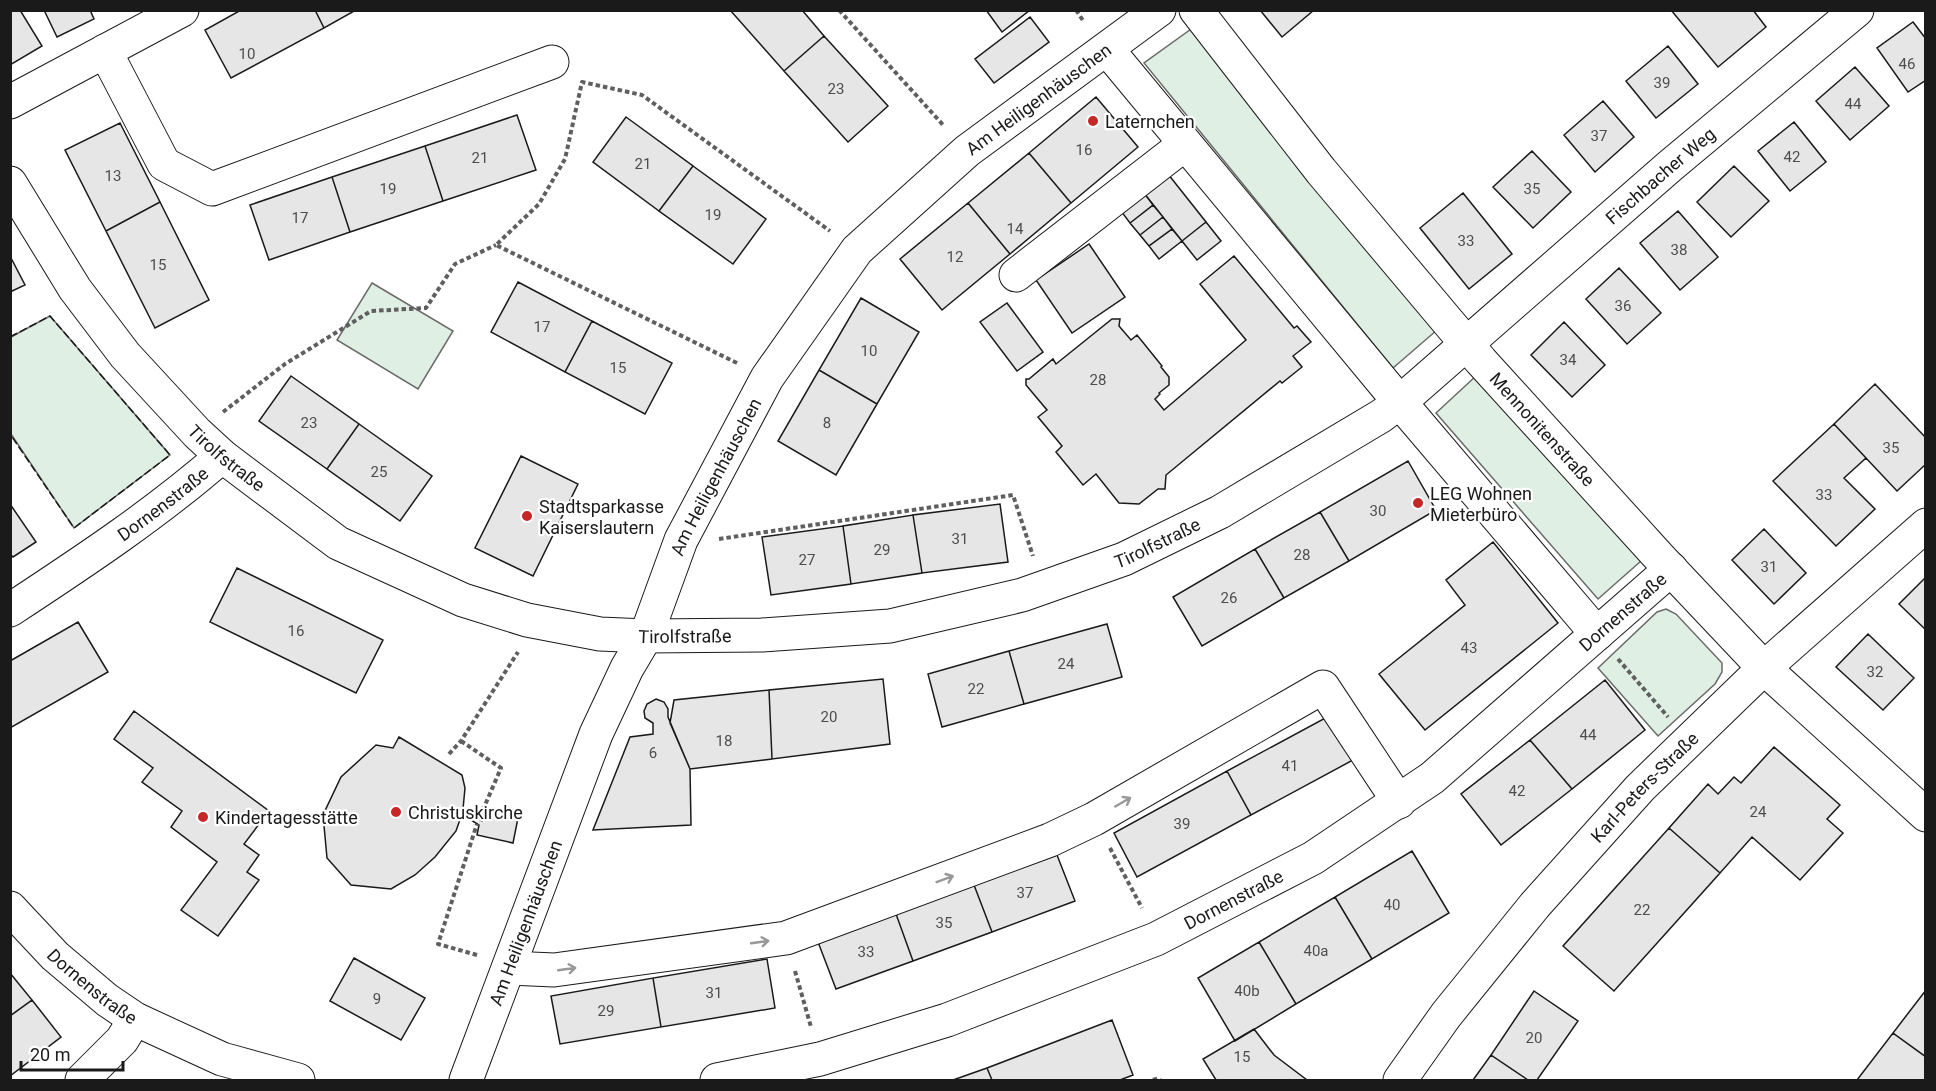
<svg xmlns="http://www.w3.org/2000/svg" width="1936" height="1091" font-family="Roboto,sans-serif">
<style>
.green{fill:#e0efe3;stroke:#6a6a6a;stroke-width:1.5}
.building{fill:#e6e6e6;stroke:#1a1a1a;stroke-width:1.5}
.lines{fill:none;stroke-linecap:round;stroke-linejoin:round}
.minor-casing{stroke:#1a1a1a;stroke-width:35}
.path{stroke:#5f5f5f;stroke-width:4;stroke-dasharray:4.5 3;stroke-linecap:butt}
.minor{stroke:#fff;stroke-width:33}
.fence{stroke:#1a1a1a;stroke-width:1.5;stroke-dasharray:8 3;stroke-linecap:butt}
.oneway{stroke:#989898}
.poi-dot{fill:#c62828;stroke:#fff;stroke-width:2}
.labels{text-anchor:middle;dominant-baseline:central;stroke-width:4.5;stroke-linejoin:round;paint-order:stroke}
.number-label{font-size:15px;fill:#4d4d4d}
.street-label{font-size:18px;fill:#1a1a1a;stroke:#fff}
.poi-label{font-size:18px;fill:#1a1a1a;stroke:#fff;text-anchor:start}
</style>
<rect width="100%" height="100%" fill="#fff"/>
<path class="green" d="M1194 27 1437 330 1393 368 1144 63Z
M372 283 453 331 418 389 337 340Z
M50 316 170 455 74 528 11 434V337Z
M1477 375 1641 561 1598 599 1436 413Z
M1666 609 1676 614 1722 663V672L1715 684 1658 736 1598 668 1657 612Z"/>
<path class="building" d="M10 10H20L42 46 10 65Z
M44 10H90L94 19 57 37Z
M241 10H315L324 28 231 78 205 30Z
M315 10H356L324 28Z
M730 10H802L824 36 784 71Z
M986 10H1030L1002 32Z
M1260 10H1314L1282 37Z
M1671 10H1753L1766 27 1718 67Z
M1030 17 1049 42 994 83 975 59Z
M1913 22 1926 39V80L1908 92 1877 48Z
M824 36 888 106 848 142 784 71Z
M1668 46 1698 84 1656 118 1626 81Z
M1855 67 1889 106 1850 140 1816 101Z
M1096 97 1138 147 1071 203 1029 153Z
M1603 101 1634 137 1595 172 1564 135Z
M517 115 536 170 443 201 425 146Z
M626 117 693 166 659 211 593 162Z
M1794 122 1826 162 1790 191 1758 151Z
M120 123 160 202 106 231 65 150Z
M425 146 443 201 350 232 332 177Z
M1532 151 1571 192 1533 228 1493 187Z
M1029 153 1071 203 1010 254 968 203Z
M693 166 766 219 733 264 659 211Z
M1734 166 1769 201 1731 237 1697 202Z
M1168 174 1206 222 1182 241 1144 193Z
M332 177 350 232 269 260 250 205Z
M1144 193 1153 205 1130 223 1121 211Z
M1463 193 1512 254 1469 289 1420 228Z
M160 202 209 300 155 328 106 231Z
M968 203 1010 254 942 310 900 259Z
M1153 205 1163 217 1140 235 1130 223Z
M1678 211 1718 257 1680 290 1640 243Z
M1163 217 1172 229 1149 246 1140 235Z
M1206 222 1221 241 1197 260 1182 241Z
M1172 229 1182 241 1159 259 1149 246Z
M1089 244 1125 297 1072 333 1036 280Z
M10 256 25 285 10 292Z
M1234 256 1294 328 1297 326 1311 342 1293 356 1302 367 1282 383 1280 381 1166 475 1165 489H1158L1139 504 1119 503 1096 474 1083 485 1056 452 1062 446 1038 417 1047 410 1026 385V379H1029L1053 359 1056 364 1112 319H1120L1119 326 1131 340 1137 335 1162 366 1161 367 1169 377V385L1159 393 1160 394 1155 399 1164 410 1246 340 1200 284Z
M1619 268 1661 313 1627 344 1586 299Z
M518 282 592 321 565 372 491 332Z
M861 298 919 332 877 404 819 370Z
M1007 303 1043 352 1017 371 980 322Z
M592 321 672 363 645 414 565 372Z
M1564 322 1605 365 1572 397 1531 355Z
M819 370 877 404 836 475 778 441Z
M291 376 359 424 327 469 259 421Z
M1875 384 1926 438V464L1897 491 1834 424Z
M359 424 432 476 400 521 327 469Z
M1834 424 1866 458 1844 478 1875 509 1836 546 1773 481Z
M521 456 578 484 533 576 475 548Z
M1408 461 1436 510 1349 561 1320 512Z
M10 504 36 542 13 557 10 554Z
M1000 504 1008 562 922 573 913 515Z
M1320 512 1349 561 1284 598 1255 549Z
M913 515 922 573 851 584 843 526Z
M843 526 851 584 771 595 762 537Z
M1764 529 1806 573 1774 604 1732 560Z
M1493 542 1558 623 1425 730 1379 674 1465 605 1446 580Z
M1255 549 1284 598 1202 646 1173 597Z
M237 568 383 640 356 693 210 622Z
M1926 577V630L1899 604Z
M78 622 108 672 10 728V661Z
M1107 624 1122 677 1024 704 1009 651Z
M1868 634 1914 678 1883 710 1836 667Z
M1009 651 1024 704 942 727 928 674Z
M883 679 890 744 772 759 769 690Z
M1605 680 1645 730 1572 789 1530 740Z
M769 690 772 759 690 769 670 723 674 700Z
M656 699 664 702 668 709V717L690 769 691 825 593 830 630 737 653 734V723L645 718 644 711 647 704Z
M134 711 269 811 244 844 259 855 247 872 259 880 218 936 181 910 217 862 171 827 182 811 142 782 153 768 114 739Z
M1329 716 1353 760 1251 815 1227 771Z
M399 737 462 775 465 788 463 809 482 821 489 808 518 818 513 843 477 835 479 825 462 814 456 831 435 857 415 875 391 889 351 885 327 858 323 815 341 777 376 745 393 748Z
M1530 740 1572 789 1501 845 1461 794Z
M1774 747 1840 805 1827 819 1843 833 1800 880 1752 837 1720 873 1669 828 1708 784 1718 794 1734 777 1741 783Z
M1227 771 1251 815 1137 877 1114 833Z
M1669 828 1720 873 1614 991 1563 946Z
M1412 851 1449 913 1372 959 1335 897Z
M1057 855 1075 901 992 932 974 885Z
M974 885 992 932 913 961 896 914Z
M1335 897 1372 959 1296 1004 1259 942Z
M896 914 913 961 836 989 818 942Z
M1259 942 1296 1004 1235 1041 1198 978Z
M354 958 425 998 401 1040 330 1001Z
M767 959 775 1008 661 1027 653 978Z
M10 973 32 1000 10 1016Z
M653 978 661 1027 560 1044 551 996Z
M1926 990V1057L1893 1033Z
M1534 991 1578 1021 1537 1080H1528L1491 1055Z
M32 1000 61 1037 10 1076V1016Z
M1112 1020 1133 1075 1120 1080H992L987 1068Z
M1254 1029 1274 1055 1307 1080H1216L1203 1059Z
M1893 1033 1926 1057V1080H1857Z
M1491 1055 1528 1080H1473Z
M987 1068 992 1080H953Z"/>
<g class="lines">
<g class="minor-casing">
<g id="minor">
<path id="s1" d="M1196 10 1321 171 1481 361 1660 558 1764 668 1926 815"/>
<path d="M1107 49 1387 387 1597 634"/>
<path d="M105 51 164 164 212 189 552 62"/>
<path d="M10 102 182 10"/>
<path id="s2" d="M10 183 75 289 125 355 197 433 222 456 338 543 463 600 527 620 600 634 646 636 762 635 890 626 1022 595 1124 559 1220 512 1381 416 1400 402 1670 166 1857 10"/>
<path d="M1016 275 1185 144"/>
<path id="s3" d="M10 610C83 562 157 513 222 456"/>
<path id="s4" d="M10 908 55 956 107 1000 135 1019 222 1059 298 1080"/>
<path d="M509 968 554 970 786 938 1050 840 1094 819 1323 687 1399 802"/>
<path d="M82 1080 122 1040 135 1019"/>
<path id="s5" d="M466 1080 596 734 627 668 646 636 681 540 767 378 857 250 967 151 1159 10"/>
<path id="s6" d="M717 1080 820 1059 947 1020 1156 939 1313 858 1432 778 1671 569"/>
<path id="s7" d="M1400 1080 1446 1015 1535 905 1640 788 1764 668 1926 525"/>
</g>
</g>
<path class="path" d="M839 10 944 126
M1076 10 1084 22
M737 363 496 245 539 204 565 159 582 82 642 95 830 231
M223 412 285 364 371 311 426 308 455 264 496 245
M719 539 1013 495 1033 556
M1618 659 1668 717
M461 741 501 768 479 819
M449 754 461 741 518 652
M1110 848 1142 908
M477 955 438 944 477 824
M795 971 811 1027
M1153 1080 1159 1078 1160 1080"/>
<use href="#minor" class="minor"/>
<path class="fence" d="M10 337 50 316 170 455 74 528 10 434"/>
</g>
<defs><path id="oneway-shaft" d="M-6 0H5M1.5-3L5.5 0L1.5 3" fill="none" stroke-width="1.6" stroke-linecap="round" stroke-linejoin="round" transform="scale(1.5)"/></defs>
<g class="oneway">
<use href="#oneway-shaft" transform="translate(1123 802) rotate(-30)"/>
<use href="#oneway-shaft" transform="translate(945 879) rotate(-20)"/>
<use href="#oneway-shaft" transform="translate(760 942) rotate(-8)"/>
<use href="#oneway-shaft" transform="translate(567 969) rotate(-8)"/>
</g>
<g class="poi-dot">
<circle cx="1093" cy="121" r="6"/>
<circle cx="1418" cy="503" r="6"/>
<circle cx="527" cy="516" r="6"/>
<circle cx="396" cy="812" r="6"/>
<circle cx="203" cy="817" r="6"/>
</g>
<g class="labels">
<g class="number-label">
<text x="247" y="54">10</text>
<text x="1907" y="64">46</text>
<text x="1662" y="83">39</text>
<text x="836" y="89">23</text>
<text x="1853" y="104">44</text>
<text x="1599" y="136">37</text>
<text x="1084" y="150">16</text>
<text x="1792" y="157">42</text>
<text x="480" y="158">21</text>
<text x="643" y="164">21</text>
<text x="113" y="176">13</text>
<text x="388" y="189">19</text>
<text x="1532" y="189">35</text>
<text x="713" y="215">19</text>
<text x="300" y="218">17</text>
<text x="1015" y="229">14</text>
<text x="1466" y="241">33</text>
<text x="1679" y="250">38</text>
<text x="955" y="257">12</text>
<text x="158" y="265">15</text>
<text x="1623" y="306">36</text>
<text x="542" y="327">17</text>
<text x="869" y="351">10</text>
<text x="1568" y="360">34</text>
<text x="618" y="368">15</text>
<text x="1098" y="380">28</text>
<text x="309" y="423">23</text>
<text x="827" y="423">8</text>
<text x="1891" y="448">35</text>
<text x="379" y="472">25</text>
<text x="1824" y="495">33</text>
<text x="1378" y="511">30</text>
<text x="960" y="539">31</text>
<text x="882" y="550">29</text>
<text x="1302" y="555">28</text>
<text x="807" y="560">27</text>
<text x="1769" y="567">31</text>
<text x="1229" y="598">26</text>
<text x="296" y="631">16</text>
<text x="1469" y="648">43</text>
<text x="1066" y="664">24</text>
<text x="1875" y="672">32</text>
<text x="976" y="689">22</text>
<text x="829" y="717">20</text>
<text x="1588" y="735">44</text>
<text x="724" y="741">18</text>
<text x="653" y="753">6</text>
<text x="1290" y="766">41</text>
<text x="1517" y="791">42</text>
<text x="1758" y="812">24</text>
<text x="1182" y="824">39</text>
<text x="1025" y="893">37</text>
<text x="1392" y="905">40</text>
<text x="1642" y="910">22</text>
<text x="944" y="923">35</text>
<text x="1316" y="951">40a</text>
<text x="866" y="952">33</text>
<text x="1247" y="991">40b</text>
<text x="714" y="993">31</text>
<text x="377" y="999">9</text>
<text x="606" y="1011">29</text>
<text x="1534" y="1038">20</text>
<text x="1242" y="1057">15</text>
</g>
<g class="street-label">
<text stroke="none"><textPath href="#s5" startOffset="1158">Am Heiligenhäuschen</textPath></text>
<text stroke="none"><textPath href="#s2" startOffset="1968">Fischbacher Weg</textPath></text>
<text stroke="none"><textPath href="#s1" startOffset="544">Mennonitenstraße</textPath></text>
<text stroke="none"><textPath href="#s2" startOffset="352">Tirolfstraße</textPath></text>
<text stroke="none"><textPath href="#s5" startOffset="654">Am Heiligenhäuschen</textPath></text>
<text stroke="none"><textPath href="#s3" startOffset="186">Dornenstraße</textPath></text>
<text stroke="none"><textPath href="#s2" startOffset="1342">Tirolfstraße</textPath></text>
<text stroke="none"><textPath href="#s6" startOffset="1035">Dornenstraße</textPath></text>
<text stroke="none"><textPath href="#s2" startOffset="856">Tirolfstraße</textPath></text>
<text stroke="none"><textPath href="#s7" startOffset="382">Karl-Peters-Straße</textPath></text>
<text stroke="none"><textPath href="#s6" startOffset="549">Dornenstraße</textPath></text>
<text stroke="none"><textPath href="#s5" startOffset="168">Am Heiligenhäuschen</textPath></text>
<text stroke="none"><textPath href="#s4" startOffset="114">Dornenstraße</textPath></text>
</g>
<g class="poi-label">
<text x="1105" y="121">Laternchen</text>
<text x="1430" y="493">LEG Wohnen<tspan x="1430" dy="21">Mieterbüro</tspan></text>
<text x="539" y="506">Stadtsparkasse<tspan x="539" dy="21">Kaiserslautern</tspan></text>
<text x="408" y="812">Christuskirche</text>
<text x="215" y="817">Kindertagesstätte</text>
</g>
</g>
<rect width="1936" height="1091" fill="none" stroke="#1a1a1a" stroke-width="24"/>
<path d="M21 1061v9h102v-9" fill="none" stroke="#1a1a1a" stroke-width="3"/>
<text x="30" y="1061" font-size="18" fill="#1a1a1a" stroke="#ffffff" stroke-width="4.5" paint-order="stroke">20 m</text>
</svg>
